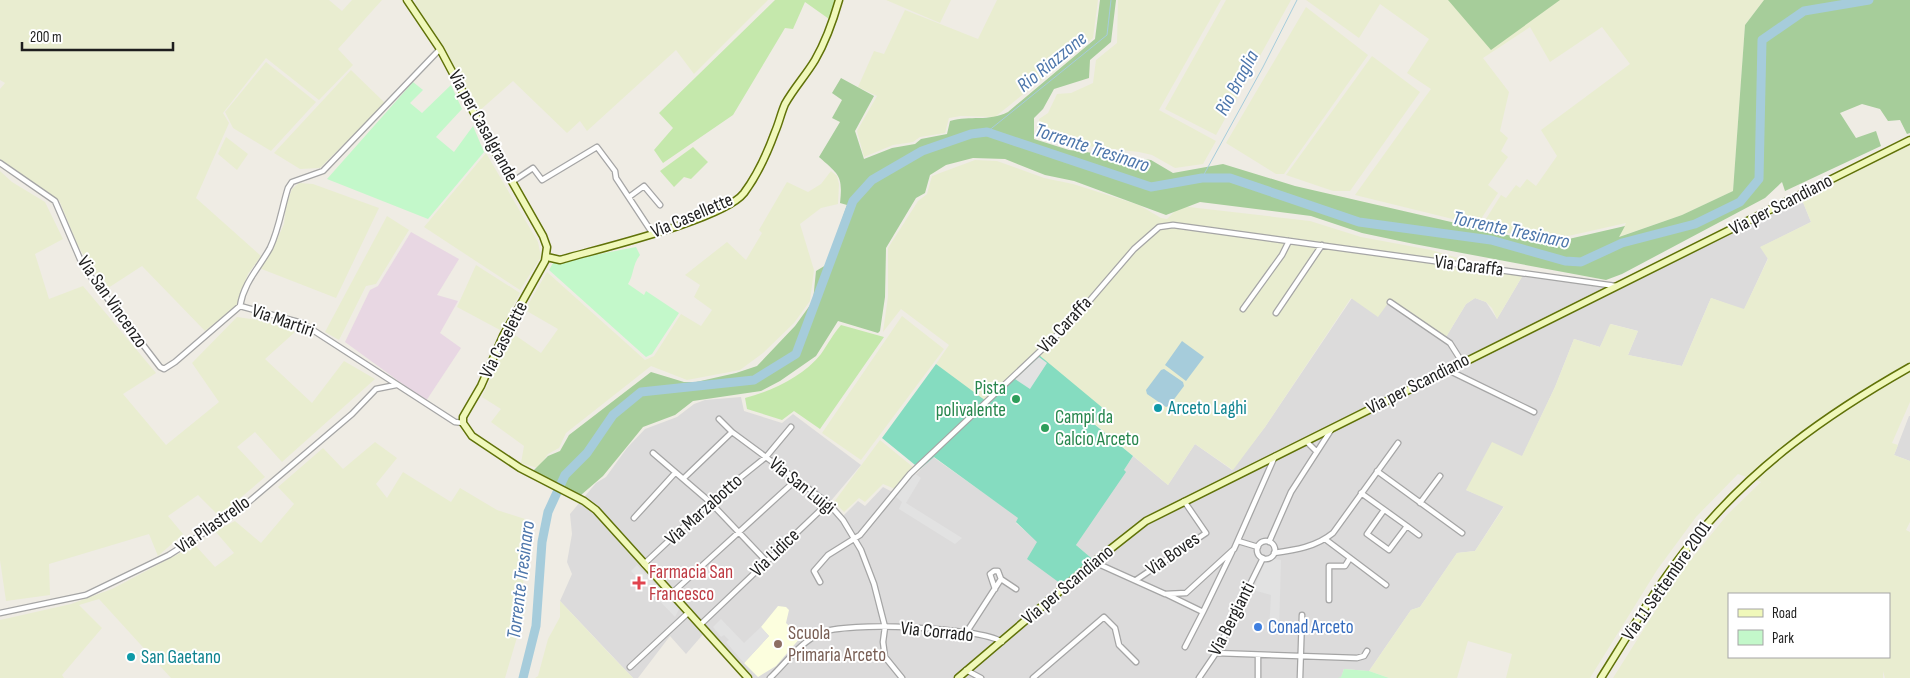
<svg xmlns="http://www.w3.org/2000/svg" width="1910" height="678" font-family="'Sofia Sans Condensed',sans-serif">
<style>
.residential{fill:#dcdbdb}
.industrial{fill:#e8d7e3}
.education{fill:#fcfede}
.farmland{fill:#e9edd0;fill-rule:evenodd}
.grass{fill:#c5e8ac}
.forest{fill:#a6cd9a}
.park{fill:#c3f8ca}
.pitch{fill:#85dcc0}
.parking{fill:#e2e2e2}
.water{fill:#a6ccdb}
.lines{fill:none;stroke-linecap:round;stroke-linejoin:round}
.stream{stroke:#a6ccdb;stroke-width:1}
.river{stroke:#a6ccdb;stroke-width:9}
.street-casing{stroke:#a5a5a5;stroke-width:7}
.secondary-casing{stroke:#607208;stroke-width:9}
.street{stroke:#fff;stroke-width:4.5}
.secondary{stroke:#f0f8ba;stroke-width:6}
.leisure-dot{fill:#2e9e5b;stroke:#fff;stroke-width:2}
.culture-dot{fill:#0f9aa8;stroke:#fff;stroke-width:2}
.health-dot{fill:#e0444e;stroke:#fff;stroke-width:2}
.shop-dot{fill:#3f7fe0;stroke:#fff;stroke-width:2}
.education-dot{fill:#8d6e63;stroke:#fff;stroke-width:2}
.labels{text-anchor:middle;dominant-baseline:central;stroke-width:4;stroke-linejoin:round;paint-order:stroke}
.street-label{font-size:19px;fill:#1e1e1e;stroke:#fff}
.leisure-label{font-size:19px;fill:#27864d;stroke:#fff;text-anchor:end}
.culture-label{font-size:19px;fill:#0d838f;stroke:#fff;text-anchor:start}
.health-label{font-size:19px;fill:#be3a42;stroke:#fff;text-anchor:start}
.shop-label{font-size:19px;fill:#366cbe;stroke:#fff;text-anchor:start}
.education-label{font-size:19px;fill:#785e54;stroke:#fff;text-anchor:start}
.water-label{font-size:20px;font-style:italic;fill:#4d76ab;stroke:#fff}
</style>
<rect width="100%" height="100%" fill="#efece4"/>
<path class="residential" d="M1800 195 1811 222 1761 247 1768 258 1744 310 1711 298 1682 366 1628 355 1638 331 1611 324 1600 347 1574 339 1555 387 1522 457 1466 490 1504 506 1475 551 1457 553 1420 607 1411 610 1369 671 1344 669 1341 678H747L705 632 686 654 670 636 638 678H633L560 601 572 574 567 562 572 534 570 514 596 483 606 477 627 448 645 429 677 417 694 404 705 400 741 397 744 411 782 423 793 414 861 465 830 502 843 516 858 501 865 506 883 487 896 494 933 457 1019 518 1016 523 1038 542 1097 563 1076 545 1133 456 1168 485 1195 444 1232 470 1265 427 1352 298 1391 299 1440 337H1446L1466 304 1475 298 1486 302 1497 319 1523 275 1602 286 1623 283Z
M1909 416H1910V461L1894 455Z"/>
<path class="industrial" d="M411 232 459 259 437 295 458 301 440 333 461 348 426 401 345 342 370 290 378 286Z"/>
<path class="education" d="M778 606 786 607 789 610 786 623 801 637 776 666 758 677 744 663 769 636 761 627Z"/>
<path class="farmland" d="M0 0H329L342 11 352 0H382L338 49 353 65 319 100 266 58 223 113 229 123 196 198 261 256 248 274 237 305 205 331 142 266 105 290 78 246 59 200 0 159V89L5 83 0 80Z
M416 0H768L694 74 676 50 587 131 580 121 567 133 513 81 478 112 415 3Z
M886 0H951L940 23Z
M997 0H1098L1093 38 995 117 961 116 949 118 945 133 920 137 913 142 893 145 864 157 857 131 877 96 858 87 874 51 884 54 905 10 978 39Z
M1118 0H1221L1159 110 1216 141 1203 164 1175 168 1152 155 1139 152 1069 144 1040 135 1039 119 1048 113 1057 94 1071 93 1093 83 1096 60 1117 43Z
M1226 0H1291L1216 135 1165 109Z
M1306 0H1764L1745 25 1733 191 1682 215 1618 237 1626 223 1546 241 1481 227 1501 195 1506 198 1516 185 1520 188 1527 179 1536 186 1557 156 1541 130 1630 64 1602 27 1550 62 1530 27 1483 58 1509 92 1500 131 1508 138 1501 151 1508 157 1488 185 1498 193 1477 225 1355 195 1431 89 1407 73 1429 39 1380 4 1359 38Z
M1306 7 1368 55 1284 174H1276L1226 143Z
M1372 56 1420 92 1350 191H1333L1286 175Z
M266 62 316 102 271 151 233 128 225 112Z
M351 70 385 103 320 168 300 169 274 153Z
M226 137 248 154 237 170 218 154Z
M1910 143V402L1892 443 1898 445 1894 455 1910 461V522L1906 530 1910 532V678H1885L1883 671V678H1613L1676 578 1727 515 1761 482 1738 474 1696 517 1657 570 1590 678H1506L1512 654 1468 641 1457 678H1389L1369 671 1411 610 1420 607 1457 553 1475 551 1504 507 1466 490 1492 442 1522 456 1555 387 1574 339 1600 347 1610 324 1638 331 1628 355 1682 366 1711 298 1744 309 1768 259 1760 247 1811 222 1801 197ZM1729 594H1889V657H1729Z
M486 153 538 242 541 257 520 290 424 227Z
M975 160 997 161 1044 178 1073 184 1139 205 1161 218 1167 219 1180 206 1310 221 1361 237 1431 250 1479 264 1499 272 1523 275 1497 319 1492 308 1486 302 1475 298 1466 304 1446 337H1440L1391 299 1378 317 1351 298 1265 427 1233 470 1195 444 1168 485 1094 423 1104 409 986 402 936 364 949 345 901 309 883 332 888 297V248L918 201 927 194 932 176Z
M0 171 12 182 45 202 63 239 35 254 49 299 83 286 156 373 123 394 166 445 219 402 192 363 237 317 265 321 295 332 265 359 312 403 344 361 375 379 282 462 255 432 237 447 265 477 219 516 198 495 168 516 183 534 158 556 149 534 49 564 50 595 6 601 0 560Z
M831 171 837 176 839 184 838 204 821 208 800 224 814 270 810 301 794 323 763 353 740 370 687 380 651 366 566 433 559 448 548 454 538 468 521 463 524 446 491 422 501 409 482 397 512 333 541 353 558 329 525 310 547 272 645 360 654 356 681 314 701 326 712 310 694 297 700 285 685 275 727 242 746 260 762 233 759 230 787 182 808 192 821 184Z
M299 183 313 184 379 208 336 298 259 268 273 248 284 224 286 205 292 189Z
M387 216 409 230 376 284 366 286 339 340 325 332Z
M476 265 520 293 500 330 457 307Z
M902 316 944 349 861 460 822 433Z
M880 440 913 467 895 489 883 484 865 502 859 498 844 512 834 502Z
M375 442 397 458 376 484 387 498 403 472 451 502 460 488 497 510 528 520 520 549 526 607 505 678H171L99 599 79 605 102 628 62 675 64 678H0V620L71 604 112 589 195 545 215 567 234 553 215 531 235 521 261 543 294 504 278 487 323 448 343 469Z
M560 601 606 650 633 678H535L538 676 548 639 560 617Z"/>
<path class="grass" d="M775 0H835L829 19 805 2 793 29 785 28 733 115 663 163 654 150 673 128 659 113Z
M693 147 708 162 691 179 684 177 674 187 660 171Z
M841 325 884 337 820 429 794 411 782 420 747 409 745 398C772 391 804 376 821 354 828 344 833 334 841 325Z"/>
<path class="forest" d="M1100 0H1116L1111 42 1090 60 1089 78 1054 89 1043 109 1034 118V139L1069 150 1151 160 1173 173 1223 164 1295 186 1547 244 1625 226 1619 237 1682 215 1733 191 1745 25 1764 0H1910V133L1907 134 1900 120 1888 121 1880 109 1862 104 1840 113 1856 138 1876 131 1881 146 1785 191 1782 182 1765 198 1622 274 1606 280 1414 244 1362 233 1311 216 1200 202 1166 215 1074 181 1045 175 1005 159 973 158 946 165 930 175 925 193 916 198 886 248 885 297 880 331 878 333 838 321 816 356 780 381 761 391 693 401 675 415 643 427 603 476 581 495 533 471 548 456 560 451 569 435 651 372 684 382H696L736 373 757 366 795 326 813 301 816 271 826 265 847 205 840 203C843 175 839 175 819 157L840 122 832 118 842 100 832 93 841 78 874 96 855 131 864 159 892 148 915 144 921 139 947 134 950 121C971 115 988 122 1008 112L1095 39Z
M1448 0H1560L1491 50Z"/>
<path class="park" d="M413 82 423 90 410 103 422 113 451 85 462 109 436 137 454 152 473 126 484 152 428 219 327 179Z
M636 247 640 255C632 265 634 275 628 284L644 295 646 291 679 313 652 354 646 357 549 270 553 263Z
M1344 669 1369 671 1389 678H1338L1341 677Z"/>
<path class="pitch" d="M1039 355 1104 409 1094 424 1133 456 1124 470 1126 472 1076 545 1097 563 1068 589 1027 559 1037 542 1016 522 1018 518 934 457 920 469 882 438 936 364 986 401Z"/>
<path class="parking" d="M1039 357 1047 363 1030 389 1015 379Z
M914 473 921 478 906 503 962 538 955 544 899 509 902 502 895 496Z
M1274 559 1281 560 1279 631H1269L1271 595 1253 590 1265 562Z
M637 565 679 609 675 617 631 571Z
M721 619 744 643 761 627 769 636 744 663 726 642 729 640 724 635 721 637 713 627Z"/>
<path class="water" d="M1182 341 1204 357 1186 381 1165 365Z
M1164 369 1183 382 1184 386 1169 406 1166 407 1147 394 1146 390 1161 370Z"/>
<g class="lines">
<path class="stream" d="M987 132 1107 35 1111 0
M1202 178 1263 67 1297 0"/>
<path class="river" d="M523 678 536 626 542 542 548 512 565 475 587 453 613 415 641 392 754 380 796 354 853 201 872 180 922 151 971 134 987 132 1151 187 1202 178H1230L1359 222 1491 240 1565 261 1581 262 1622 243 1695 224 1740 202 1759 179 1762 40 1804 11 1869 0"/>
<g class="street-casing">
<path id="street" d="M0 163 55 201 80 259 91 277 160 367 164 369 175 362 240 306
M515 180 533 168 542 180 597 147 615 171 616 178 653 234
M629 197 644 186 660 205
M1390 302 1450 343 1462 362
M240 306C244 282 259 268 270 248 279 229 282 207 288 188L292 182 323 171 440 49
M240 306 302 323 455 422 463 423
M1243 309 1282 255 1289 241
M1276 313 1322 245
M1448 370 1534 412
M719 419 732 432 828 503 843 520 861 550 874 584 885 627 883 642 885 657 902 678
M1306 441 1316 451
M653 453 710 502 767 562
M1377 471 1462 533
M684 478 732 432
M1361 493 1407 526 1389 550 1367 534 1384 510
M1420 503 1440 476
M634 518 675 473
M1407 526 1419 535
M1325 539 1386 585
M1238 541 1258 547
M1257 550a9 9 0 1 1 18 0a9 9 0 1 1-18 0Z
M1269 542 1291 492 1331 430
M1274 553C1295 550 1316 547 1333 533L1398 443
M1094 562 1165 594 1186 593 1234 549 1275 456
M644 564 710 502 766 457 791 427
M1001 579 1016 589
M1136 580 1206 533 1184 501
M820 582 814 571 828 555 860 535 910 474 1073 320 1134 249 1159 227 1173 225 1616 286
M671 594 796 480
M1166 594 1203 612 1232 552
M1329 600V566H1345L1350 558
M0 613 86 595 169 555 238 511 352 414 376 389 396 385
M700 625 828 503
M966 633 1001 579 998 571H994L990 574 995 589
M1185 647 1203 612
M1216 653 1357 658 1364 656 1367 651
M1258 656V678
M630 667 689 612
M966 670 981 678
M770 678C787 662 799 643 821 633 845 621 979 627 1002 642
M1033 678 1104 617 1115 628 1119 645 1136 662
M1199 678 1216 653 1263 558
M1300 678 1302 615"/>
</g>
<g class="secondary-casing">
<path id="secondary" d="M407 0 440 49 489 141 543 236 547 247 545 261 503 336 481 386 463 417V423L472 436 520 468 584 501 596 510 748 678
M547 257 560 260C597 249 723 220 744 193 758 174 767 154 775 132 779 123 781 113 785 104 794 88 806 75 815 60 826 41 833 21 839 0
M958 678 1094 562 1146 521 1910 140
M1601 678C1630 632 1658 584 1692 542 1752 467 1827 414 1910 367"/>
</g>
<use href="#street" class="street"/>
<use href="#secondary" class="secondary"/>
</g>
<g class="leisure-dot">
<circle cx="1016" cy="399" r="5"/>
<circle cx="1045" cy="428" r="5"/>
</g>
<g class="culture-dot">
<circle cx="1158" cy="408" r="5"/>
<circle cx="131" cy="657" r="5"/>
</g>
<path class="health-dot" d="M636.5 575.5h5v5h5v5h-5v5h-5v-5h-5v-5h5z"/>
<circle class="shop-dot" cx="1258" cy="627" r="5"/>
<circle class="education-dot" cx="778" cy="644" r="5"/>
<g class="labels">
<g class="street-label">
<text transform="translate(483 126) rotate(61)">Via per Casalgrande</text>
<text transform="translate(1781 205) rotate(-27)">Via per Scandiano</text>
<text transform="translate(692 216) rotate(-23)">Via Casellette</text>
<text transform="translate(1469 266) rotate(7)">Via Caraffa</text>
<text transform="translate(112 302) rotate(55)">Via San Vincenzo</text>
<text transform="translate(283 321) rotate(19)">Via Martiri</text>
<text transform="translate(1065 325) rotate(-47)">Via Caraffa</text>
<text transform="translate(504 340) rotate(-63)">Via Caselette</text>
<text transform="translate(1418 384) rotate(-27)">Via per Scandiano</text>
<text transform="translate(802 486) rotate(39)">Via San Luigi</text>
<text transform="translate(704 510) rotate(-42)">Via Marzabotto</text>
<text transform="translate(213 525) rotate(-35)">Via Pilastrello</text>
<text transform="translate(775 553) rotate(-44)">Via Lidice</text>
<text transform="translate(1173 554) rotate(-35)">Via Boves</text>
<text transform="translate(1667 581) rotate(-55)">Via 11 Settembre 2001</text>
<text transform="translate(1068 585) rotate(-40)">Via per Scandiano</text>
<text transform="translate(1232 619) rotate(-63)">Via Bergianti</text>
<text transform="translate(937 632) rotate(6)">Via Corrado</text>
</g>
<g class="leisure-label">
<text x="1006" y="388">Pista<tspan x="1006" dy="22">polivalente</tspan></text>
<text x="1055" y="417" text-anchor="start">Campi da<tspan x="1055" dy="22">Calcio Arceto</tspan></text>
</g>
<g class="culture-label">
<text x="1168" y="408">Arceto Laghi</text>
<text x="141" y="657">San Gaetano</text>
</g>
<g class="health-label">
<text x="649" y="572">Farmacia San<tspan x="649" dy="22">Francesco</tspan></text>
</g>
<g class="shop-label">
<text x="1268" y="627">Conad Arceto</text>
</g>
<g class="education-label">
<text x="788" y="633">Scuola<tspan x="788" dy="22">Primaria Arceto</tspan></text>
</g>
<g class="water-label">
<text transform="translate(1052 62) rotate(-39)">Rio Riazzone</text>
<text transform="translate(1237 83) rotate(-62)">Rio Braglia</text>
<text transform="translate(1092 148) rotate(18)">Torrente Tresinaro</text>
<text transform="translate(1511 230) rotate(12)">Torrente Tresinaro</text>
<text transform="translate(521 580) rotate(-83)">Torrente Tresinaro</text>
</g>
</g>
<rect x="1728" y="593" width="162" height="65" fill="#ffffff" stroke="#a5a5a5"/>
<rect x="1738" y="609" width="25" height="8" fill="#f0f8ba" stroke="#a5a5a5"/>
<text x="1772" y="618" font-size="15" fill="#1e1e1e">Road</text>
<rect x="1738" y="630" width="25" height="15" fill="#c3f8ca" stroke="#a5a5a5"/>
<text x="1772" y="643" font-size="15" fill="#1e1e1e">Park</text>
<path d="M22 42v8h151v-8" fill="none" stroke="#1e1e1e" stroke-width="2.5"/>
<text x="30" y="42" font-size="15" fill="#1e1e1e" stroke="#ffffff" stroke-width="4" paint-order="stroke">200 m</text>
</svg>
